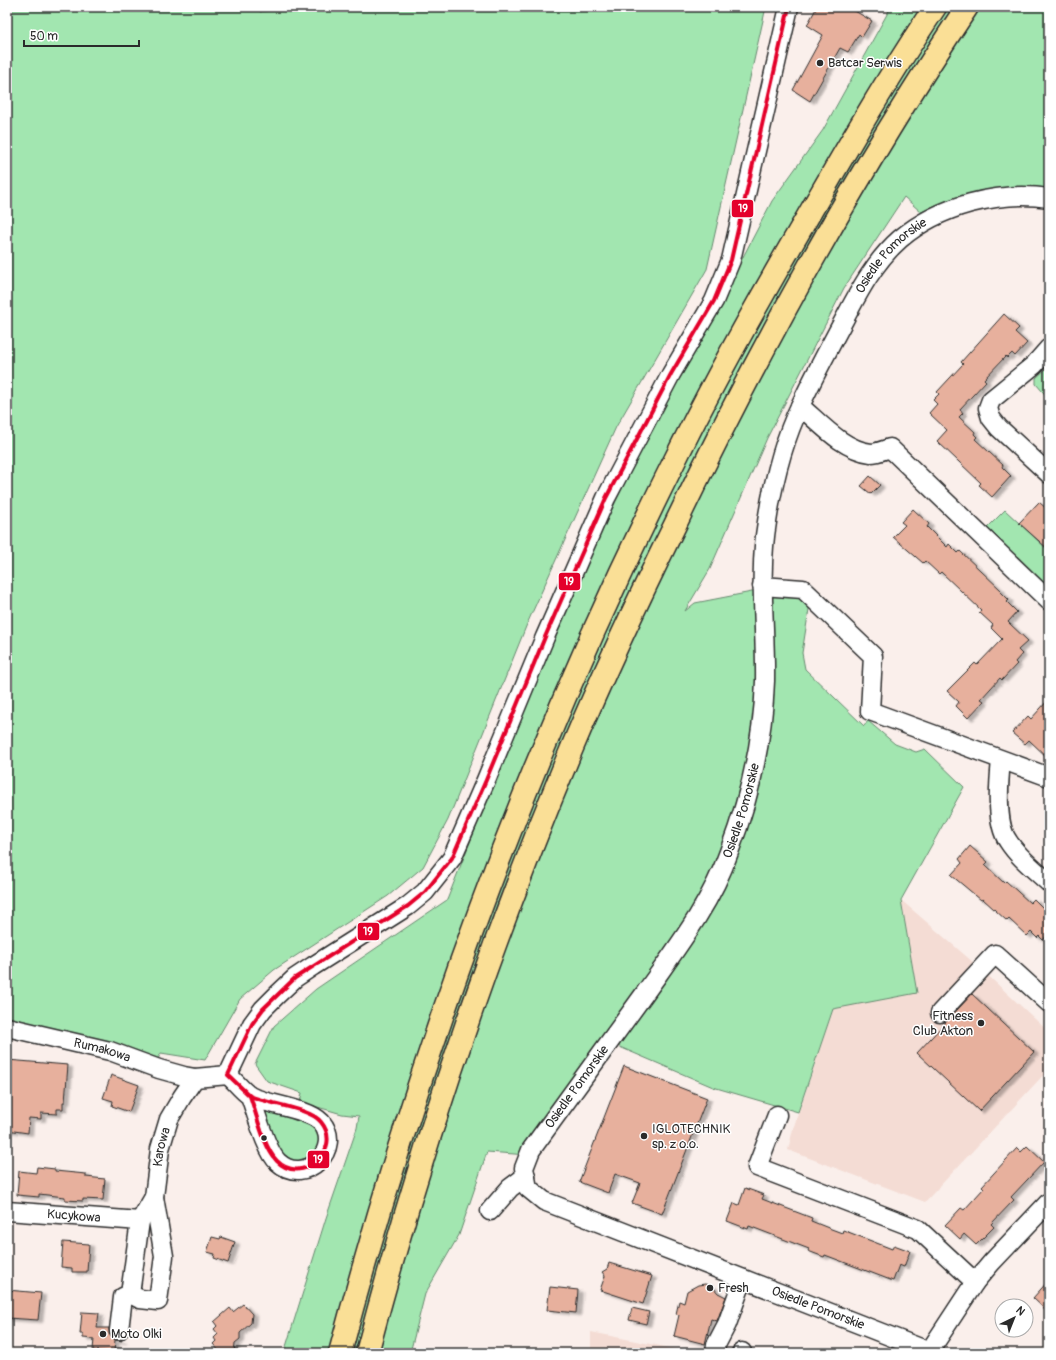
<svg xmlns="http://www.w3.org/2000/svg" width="1056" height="1360" font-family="Pangolin,sans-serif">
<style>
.built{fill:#f4dcd4}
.green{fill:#a2e6b0;stroke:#66886e}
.building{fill:#e7b09d;stroke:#2b2b2b;filter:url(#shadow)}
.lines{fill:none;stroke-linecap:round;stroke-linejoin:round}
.minor-casing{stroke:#2b2b2b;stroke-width:21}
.highway-casing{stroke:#2b2b2b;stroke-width:25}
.minor{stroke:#fff;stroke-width:18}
.highway{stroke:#fadf96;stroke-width:22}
.bus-1-casing{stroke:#fff;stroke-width:7}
.bus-1{stroke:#e4002b;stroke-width:4}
.poi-dot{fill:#2b2b2b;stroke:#fff;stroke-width:1.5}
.labels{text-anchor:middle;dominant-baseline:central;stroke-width:3;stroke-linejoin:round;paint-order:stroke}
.poi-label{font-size:13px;fill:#2b2b2b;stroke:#fff;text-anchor:start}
.street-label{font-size:13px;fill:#2b2b2b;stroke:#fff}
.line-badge{stroke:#fff;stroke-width:1.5}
.badge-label{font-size:11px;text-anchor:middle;font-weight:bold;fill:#fff}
</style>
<defs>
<filter id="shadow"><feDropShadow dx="4.5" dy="2.5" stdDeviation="1" flood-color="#0004"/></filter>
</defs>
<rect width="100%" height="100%" fill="#faefeb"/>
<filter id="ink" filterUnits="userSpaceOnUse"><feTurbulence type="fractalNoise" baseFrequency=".025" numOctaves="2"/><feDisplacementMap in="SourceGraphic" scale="8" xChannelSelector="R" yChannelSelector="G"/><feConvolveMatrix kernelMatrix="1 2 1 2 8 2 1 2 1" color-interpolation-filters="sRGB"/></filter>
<g filter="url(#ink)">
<path class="built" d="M901 900 981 969 1049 1032V1069L925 1202 788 1150 793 1129 833 1009 917 993Z
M591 1332 695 1353H591Z"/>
<path class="green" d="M7 7H259L260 12 285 7H766L707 269 616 427 527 624 448 820 423 867 388 896 274 970 240 999 205 1060 161 1053 157 1061 7 1018Z
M891 7H1049V188C1000 183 965 192 921 212L904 197 844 288 767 438 710 569 685 611 695 603 762 590 793 595 810 603 802 653 805 669 864 726 868 721 895 744 916 752 925 749 964 787 901 900 917 993 833 1009 798 1112 713 1087 608 1042 528 1155 487 1152 459 1235 425 1294 410 1353H284L326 1218 357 1128 359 1116 342 1114 300 1102 302 1093 267 1081 255 1064 274 1026 316 989 447 900 530 691 586 562 678 375 729 284 772 201 823 130Z
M1049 366V399L1036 384V378Z
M1005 510 1049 551V589L987 528Z
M265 1110 308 1121 315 1126 321 1140 315 1153 306 1160 292 1162 279 1154 264 1112Z"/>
<path class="building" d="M817 7H848L872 21 862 37 859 34 848 52 840 48 810 101 793 90 823 35 807 25Z
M1004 314 1019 328 1015 332 1027 343 1015 356 1012 353 1007 358 1006 356 984 379 986 381 960 409 963 413 959 417 975 432 974 434 977 437 975 439 1003 465 1002 467 1011 476 992 497 979 485 981 483 937 441 947 430 929 413 937 404 933 400 939 394 937 392 963 364 961 362Z
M870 476 880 485 871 494 861 486Z
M1039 502 1049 511V550L1019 523Z
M913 509 929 524 927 527 947 547 949 544 958 553 960 551 1001 590 1000 591 1009 600 1007 602 1017 612 1008 622 1028 641 1018 650 1022 654 1015 662 1017 664 1002 680 1000 678 981 699 984 701 968 718 956 706 959 702 947 691 975 663 977 665 1002 639 991 628 993 625 979 612 981 610 941 572 939 574 925 561 923 563 893 537 905 525 901 522Z
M1049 699V759L1029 740 1025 744 1012 733 1028 716 1031 719Z
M970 846 988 862 985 865 1004 883 1006 881 1030 903 1034 899 1049 914V933L1043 940 1039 936 1037 938 1031 932 1027 936 1009 919 1007 921 983 899 981 900 951 875 962 863 959 859Z
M972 994 1034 1052 979 1111 917 1053Z
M7 1060 68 1065 65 1102H63V1109H57V1114L41 1113V1119L29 1118 28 1133 7 1130Z
M624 1066 707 1098 662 1214 632 1203 640 1183 615 1174 608 1193 579 1182Z
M111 1075 139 1085 129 1112 112 1106 113 1101 103 1098Z
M1027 1146 1044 1162 1011 1197 1014 1200 991 1224 994 1227 976 1245 964 1234 960 1239 945 1225 961 1208 964 1210 984 1188 982 1186 1017 1148 1021 1152Z
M37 1167 55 1169V1171L86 1174V1177L105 1179 103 1200 83 1199V1201L65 1200V1197L39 1194V1197L17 1195 19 1171 36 1173Z
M745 1188 764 1195 762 1199 812 1218 811 1221 826 1227 842 1233 843 1230 892 1249 894 1245 910 1251 904 1267 899 1265 893 1281 825 1255 824 1257 808 1251 809 1249 749 1226 748 1229 727 1221 734 1203 739 1205Z
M212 1237 220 1239 221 1237 235 1242 228 1263 214 1258 215 1254 207 1252Z
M63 1242 89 1244 87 1272H72V1268L61 1267Z
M609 1263 652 1276 643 1304 600 1290 605 1276 602 1272 607 1269Z
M1049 1280V1313L1033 1298Z
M705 1284 712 1286 718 1293 726 1297 717 1321 711 1319 705 1344 674 1336 679 1315 676 1314 679 1301 684 1303 687 1291 698 1285Z
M550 1287 578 1290 576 1313 547 1310Z
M7 1290 41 1293 38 1320 7 1318Z
M243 1304 252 1314 251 1323 240 1333V1339L235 1343 234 1353H221L213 1344 216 1341 214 1338 218 1334 214 1329 217 1326 214 1322 230 1308 233 1312Z
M632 1308 649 1312 646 1324 629 1320Z
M82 1312 99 1313 97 1328H109V1334L112 1338 117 1340H122V1341L115 1340 114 1352 93 1350 94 1339 83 1338V1334H80Z"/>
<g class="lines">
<g class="minor-casing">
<g id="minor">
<path d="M1049 348 1034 365 991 400 988 408 991 418 999 428 1049 474"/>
<path d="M800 406C820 423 843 450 871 453 877 453 884 450 890 448L1049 601"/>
<path d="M762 586 803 589 873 656 870 711 1049 777"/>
<path d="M1001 760C999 781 995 823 1008 841 1018 857 1035 870 1049 883"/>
<path d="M940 1013 995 954 1049 1003"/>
<path id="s1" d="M7 1027 110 1051 159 1069 184 1076 195 1078 228 1075"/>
<path d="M228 1075 252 1024 263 1009 278 994 295 978 313 966 408 906 425 892 452 858 486 780 545 637 606 498 671 374 714 301 731 260 789 7"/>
<path d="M228 1075C235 1081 242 1091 250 1096 267 1105 308 1108 321 1122 344 1148 305 1187 278 1162 266 1151 256 1112 250 1096"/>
<path d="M777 1115 757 1167 918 1229 975 1282"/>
<path id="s2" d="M7 1211 140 1221"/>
<path d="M490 1211 510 1188 526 1176"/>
<path d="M130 1294 140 1299 158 1301 164 1256 154 1197"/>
<path id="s3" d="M119 1330 123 1297 130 1294 140 1221 154 1197 160 1149 169 1119 182 1097 195 1078"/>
<path d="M929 1352 975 1282 992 1262 1049 1202"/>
<path d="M715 1353 716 1345 727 1324 743 1279"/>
<path d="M741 1353 742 1352"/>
<path id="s4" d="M933 1353 544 1201 528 1188 524 1168 531 1150C569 1098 607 1045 645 993 676 949 711 904 729 852 750 797 763 740 765 681 766 628 758 575 767 522 773 482 783 441 801 404 814 376 829 348 844 320 859 291 875 261 900 239 939 206 999 190 1049 198"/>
</g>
</g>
<g class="highway-casing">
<path id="highway" d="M340 1353C421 1047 531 748 673 464 713 382 758 302 804 223 846 150 888 77 935 7
M367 1353C421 1147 490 944 572 748 604 672 639 598 675 525 761 346 857 172 967 7"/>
</g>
<use href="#minor" class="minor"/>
<use href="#highway" class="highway"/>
<g class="bus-1-casing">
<path id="bus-1" d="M228 1075 252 1024 263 1009 295 978 408 906 425 892 452 858 486 780 545 637 606 498 671 374 714 301 731 260 789 7
M228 1075 250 1096
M250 1096C268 1104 310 1108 321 1122 344 1150 301 1186 277 1161 263 1146 257 1115 250 1096Z"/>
</g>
<use href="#bus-1" class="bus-1"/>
</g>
</g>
<g class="poi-dot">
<circle cx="820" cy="63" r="4"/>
<circle cx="981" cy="1023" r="4"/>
<circle cx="644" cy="1136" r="4"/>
<circle cx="264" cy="1138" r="3.5"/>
<circle cx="710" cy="1288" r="4"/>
<circle cx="103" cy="1334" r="4"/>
</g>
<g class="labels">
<g class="poi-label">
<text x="828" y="63">Batcar Serwis</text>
<text x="973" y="1016" text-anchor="end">Fitness<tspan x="973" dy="15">Club Akton</tspan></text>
<text x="652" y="1129">IGLOTECHNIK<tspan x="652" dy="15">sp. z o.o.</tspan></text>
<text x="718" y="1288">Fresh</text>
<text x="111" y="1334">Moto Olki</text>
</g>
<g class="street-label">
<text stroke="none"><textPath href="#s4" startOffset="1470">Osiedle Pomorskie</textPath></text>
<text stroke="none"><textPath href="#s4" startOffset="880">Osiedle Pomorskie</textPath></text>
<text stroke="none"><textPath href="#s1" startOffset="98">Rumakowa</textPath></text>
<text stroke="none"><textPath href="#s4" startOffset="556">Osiedle Pomorskie</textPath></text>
<text stroke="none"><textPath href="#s3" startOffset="193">Karowa</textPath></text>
<text stroke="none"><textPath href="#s2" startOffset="67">Kucykowa</textPath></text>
<text transform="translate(818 1308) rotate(21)">Osiedle Pomorskie</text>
</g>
</g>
<g class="line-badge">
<rect x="731" y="199" width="23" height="19" rx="4" fill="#e4002b"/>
<rect x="558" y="572" width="23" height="19" rx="4" fill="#e4002b"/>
<rect x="357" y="922" width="23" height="19" rx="4" fill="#e4002b"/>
<rect x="307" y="1150" width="23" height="19" rx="4" fill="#e4002b"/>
</g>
<g class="badge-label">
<text x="743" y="212">19</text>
<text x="569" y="585">19</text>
<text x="368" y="935">19</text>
<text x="318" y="1163">19</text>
</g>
<rect width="1056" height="1360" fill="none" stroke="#fff" stroke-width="24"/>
<rect x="12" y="12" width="1032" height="1336" fill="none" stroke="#2b2b2b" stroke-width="1.5" filter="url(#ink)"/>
<g transform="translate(1014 1318) rotate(43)"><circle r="19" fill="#ffffff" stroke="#aaaaaa"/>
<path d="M0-3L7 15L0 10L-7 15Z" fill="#2b2b2b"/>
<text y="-6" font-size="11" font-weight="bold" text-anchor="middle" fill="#2b2b2b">N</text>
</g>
<path d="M24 40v6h115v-6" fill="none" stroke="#2b2b2b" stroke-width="2"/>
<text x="30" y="40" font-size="12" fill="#2b2b2b" stroke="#ffffff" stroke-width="3" paint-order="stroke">50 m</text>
</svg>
